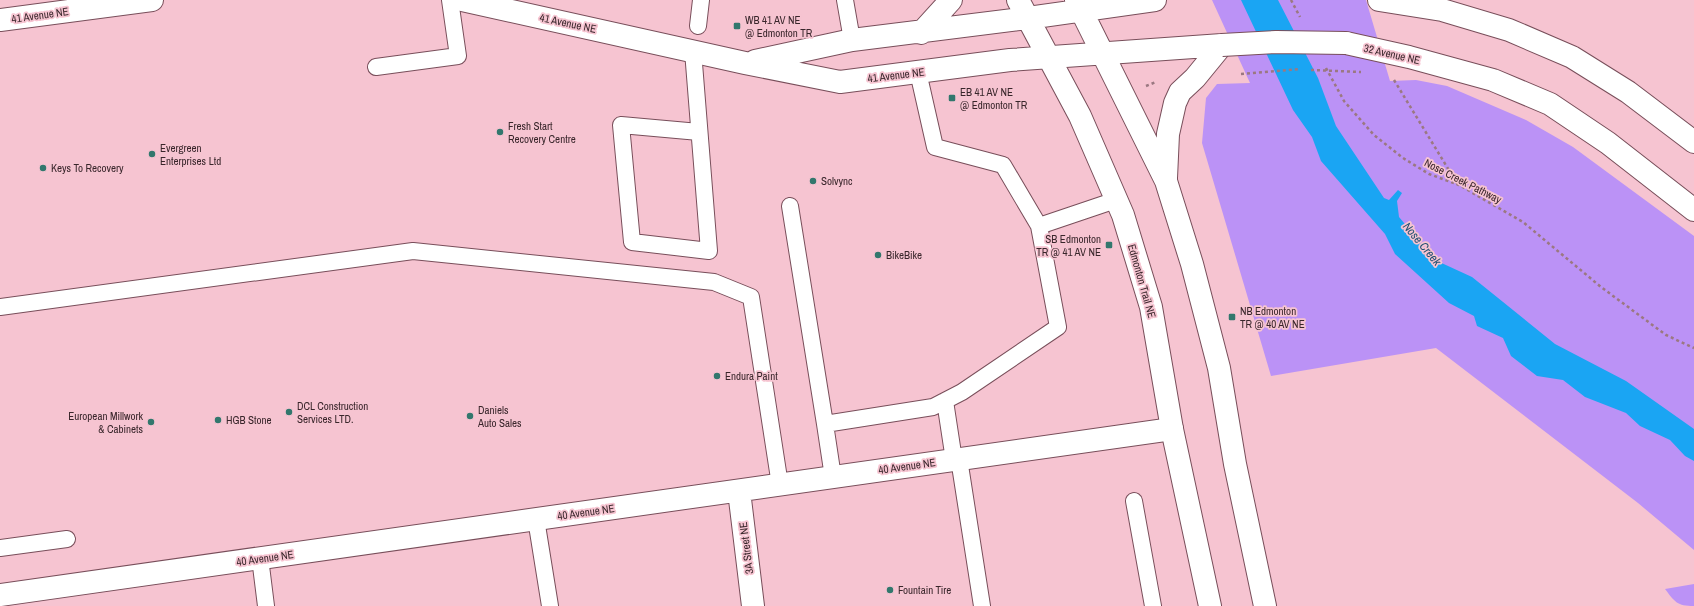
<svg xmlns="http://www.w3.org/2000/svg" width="1694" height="606" font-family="'Archivo Narrow',sans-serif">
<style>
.green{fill:#bb92f6}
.water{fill:#1aa5f3}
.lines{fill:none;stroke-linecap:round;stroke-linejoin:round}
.lane-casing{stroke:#784e5a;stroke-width:18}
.street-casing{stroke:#784e5a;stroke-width:24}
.secondary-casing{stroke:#784e5a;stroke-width:24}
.path{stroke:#9b7881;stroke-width:2.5;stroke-dasharray:3 3;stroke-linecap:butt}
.lane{stroke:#fff;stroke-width:16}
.street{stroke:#fff;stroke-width:22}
.secondary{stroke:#fff;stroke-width:22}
.secondary-bridge-casing{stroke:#784e5a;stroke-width:24;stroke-linecap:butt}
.path-bridge{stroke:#9b7881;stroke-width:2.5;stroke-dasharray:3 3;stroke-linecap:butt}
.secondary-bridge{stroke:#fff;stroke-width:22}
.poi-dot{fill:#32776d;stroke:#f6c4d1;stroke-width:1.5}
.labels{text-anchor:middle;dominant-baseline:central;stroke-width:3.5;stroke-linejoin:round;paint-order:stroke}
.street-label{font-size:11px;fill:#39262b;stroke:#f6c4d1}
.poi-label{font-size:11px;fill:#39262b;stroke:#f6c4d1;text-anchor:start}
.water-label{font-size:12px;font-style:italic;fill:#235273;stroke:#f6c4d1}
</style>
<rect width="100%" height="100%" fill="#f6c4d1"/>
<path class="green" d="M1212 0H1366L1390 81 1416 80 1447 86 1526 120 1573 147 1694 236V550L1638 503 1436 348 1271 376 1202 143 1206 98 1217 84 1250 83Z
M1694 584V606C1677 606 1675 602 1665 589Z"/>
<path class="water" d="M1241 0H1278L1318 78 1336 126 1384 198 1389 200 1398 190 1402 193 1397 201 1399 217 1435 260 1472 277 1555 344 1626 381 1694 429V461L1685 456 1670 440 1640 426 1626 413 1585 397 1563 380 1537 376 1511 356 1503 338 1477 326 1474 316 1449 303 1395 254 1385 234 1321 161 1312 137 1293 110Z"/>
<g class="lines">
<g class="lane-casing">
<path id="lane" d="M845 0 852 40
M698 26 701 0
M693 51 709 251 632 242 621 125 699 132
M376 67 458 56 450 0
M790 206 825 424
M1039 226 1116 200
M0 307 413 251 714 282 751 297 780 485
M945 401 954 460
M959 459 982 606
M833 477 825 424 933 407 962 392 1058 327 1039 226 1003 165 935 147 918 72
M1134 501 1153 606
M536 519 550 606
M0 548 67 539
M260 558 266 606"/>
</g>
<g class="street-casing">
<path id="street" d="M739 491 753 606
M0 595 1172 429"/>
</g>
<g class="secondary-casing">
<path id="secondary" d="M462 0 745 63 840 82 1010 60 1222 45
M1018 0 1080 116 1123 215 1151 307 1172 429 1210 606
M1076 0 1166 181 1192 264 1219 368 1235 464 1265 606
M1379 0 1442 10 1509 30 1572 57 1628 92 1694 142
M0 20 152 0
M921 33 951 0
M1346 43 1409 57 1493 80 1550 104 1608 143 1694 210
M755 61 852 40 1028 18 1155 0
M1166 178 1168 134 1175 103 1180 92 1195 78 1222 45"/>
</g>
<path class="path" d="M1291 0 1300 17
M1326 68 1344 101 1374 135 1403 158 1429 174 1459 185 1523 222 1601 287 1666 335 1694 348
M1394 80 1458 185
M1146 86 1156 82"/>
<use href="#lane" class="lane"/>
<use href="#street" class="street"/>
<use href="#secondary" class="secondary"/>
<g class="secondary-bridge-casing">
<path id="secondary-bridge" d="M1222 45 1276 42 1346 43"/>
</g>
<path class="path-bridge" d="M1311 70 1361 72
M1241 74 1300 69"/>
<use href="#secondary-bridge" class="secondary-bridge"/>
</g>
<g class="poi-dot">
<rect x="733" y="22" width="8" height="8" rx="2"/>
<rect x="948" y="94" width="8" height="8" rx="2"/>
<circle cx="500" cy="132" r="4"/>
<circle cx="152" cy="154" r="4"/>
<circle cx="43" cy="168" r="4"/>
<circle cx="813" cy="181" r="4"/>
<rect x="1105" y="241" width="8" height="8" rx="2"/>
<circle cx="878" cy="255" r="4"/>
<rect x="1228" y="313" width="8" height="8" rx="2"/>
<circle cx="717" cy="376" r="4"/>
<circle cx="289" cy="412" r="4"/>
<circle cx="470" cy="416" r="4"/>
<circle cx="218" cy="420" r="4"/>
<circle cx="151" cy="422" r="4"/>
<circle cx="890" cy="590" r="4"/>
</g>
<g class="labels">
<g class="street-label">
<text transform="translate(40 15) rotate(-8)">41 Avenue NE</text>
<text transform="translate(568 23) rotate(12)">41 Avenue NE</text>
<text transform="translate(1392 54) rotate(13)">32 Avenue NE</text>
<text transform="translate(896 75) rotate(-7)">41 Avenue NE</text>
<text transform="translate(1463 181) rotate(27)">Nose Creek Pathway</text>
<text transform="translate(1142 281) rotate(74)">Edmonton Trail NE</text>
<text transform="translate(907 466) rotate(-8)">40 Avenue NE</text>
<text transform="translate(586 512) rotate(-8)">40 Avenue NE</text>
<text transform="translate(746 548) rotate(-97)">3A Street NE</text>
<text transform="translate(265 558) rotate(-8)">40 Avenue NE</text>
</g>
<g class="poi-label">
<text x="745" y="20">WB 41 AV NE<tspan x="745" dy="13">@ Edmonton TR</tspan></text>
<text x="960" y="92">EB 41 AV NE<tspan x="960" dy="13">@ Edmonton TR</tspan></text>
<text x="508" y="126">Fresh Start<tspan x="508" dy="13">Recovery Centre</tspan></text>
<text x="160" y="148">Evergreen<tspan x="160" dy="13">Enterprises Ltd</tspan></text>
<text x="51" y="168">Keys To Recovery</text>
<text x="821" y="181">Solvync</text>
<text x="1101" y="239" text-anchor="end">SB Edmonton<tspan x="1101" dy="13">TR @ 41 AV NE</tspan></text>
<text x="886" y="255">BikeBike</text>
<text x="1240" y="311">NB Edmonton<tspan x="1240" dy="13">TR @ 40 AV NE</tspan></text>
<text x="725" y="376">Endura Paint</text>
<text x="297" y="406">DCL Construction<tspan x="297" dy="13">Services LTD.</tspan></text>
<text x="478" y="410">Daniels<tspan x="478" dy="13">Auto Sales</tspan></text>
<text x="143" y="416" text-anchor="end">European Millwork<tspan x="143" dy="13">&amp; Cabinets</tspan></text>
<text x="226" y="420">HGB Stone</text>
<text x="898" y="590">Fountain Tire</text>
</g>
<g class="water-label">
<text transform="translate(1422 244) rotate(50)">Nose Creek</text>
</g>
</g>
</svg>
